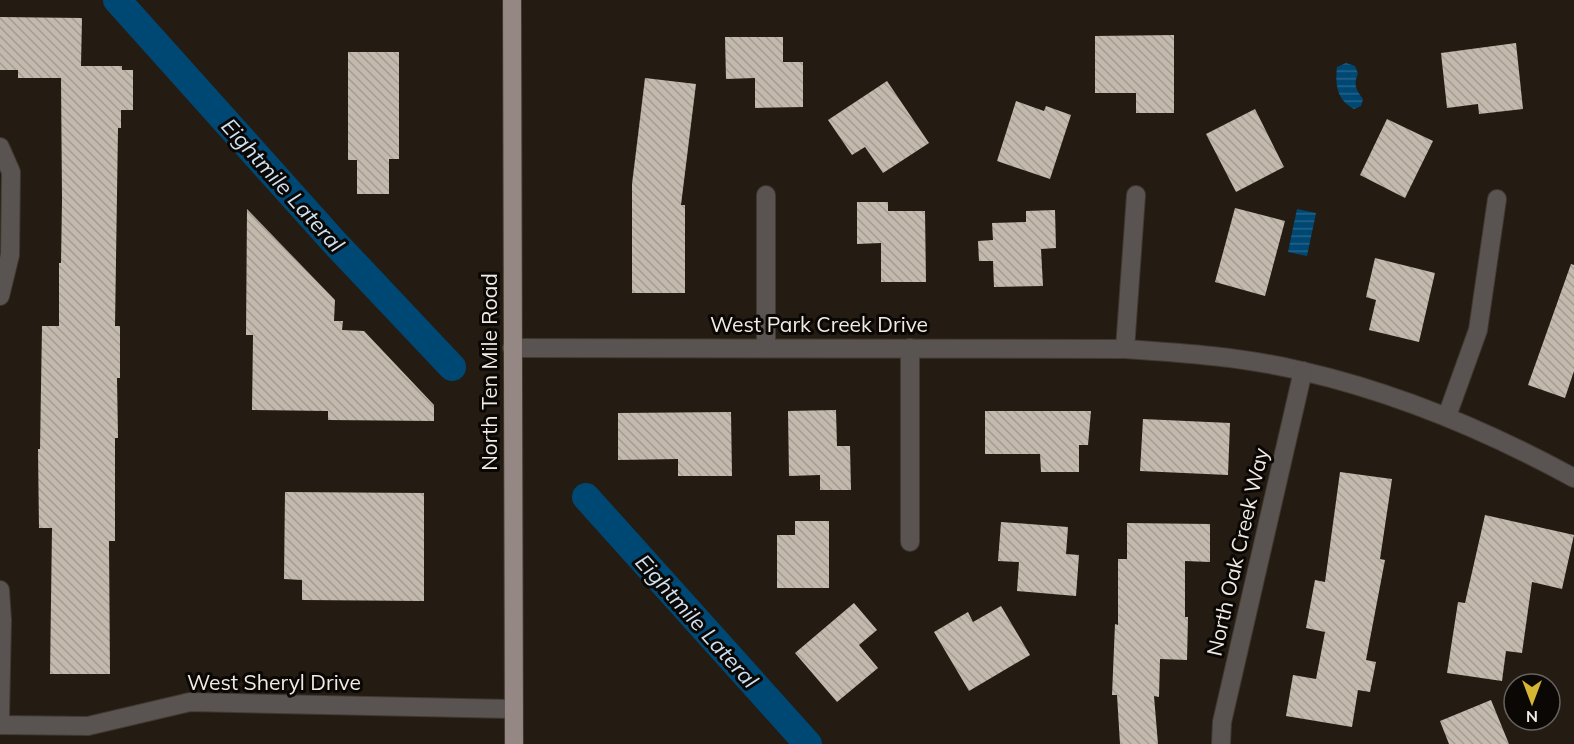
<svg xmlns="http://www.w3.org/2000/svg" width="1574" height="744" font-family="Mulish,sans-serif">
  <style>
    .water { fill: url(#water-rules) }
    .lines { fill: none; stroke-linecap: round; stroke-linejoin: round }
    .canal { stroke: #004874; stroke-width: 28 }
    .building { fill: url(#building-back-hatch) }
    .minor-casing { stroke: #413930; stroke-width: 20 }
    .major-casing { stroke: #413930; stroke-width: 20 }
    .minor { stroke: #595351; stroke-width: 18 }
    .major { stroke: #958884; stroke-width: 18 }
    .labels { text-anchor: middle; stroke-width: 6; stroke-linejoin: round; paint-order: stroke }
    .street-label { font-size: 21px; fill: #f1ebe5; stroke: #0a0704 }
    .water-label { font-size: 22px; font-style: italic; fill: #cee1f2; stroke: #0a0704 }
  </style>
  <defs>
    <pattern id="water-rules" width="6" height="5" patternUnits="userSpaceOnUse" patternTransform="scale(1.5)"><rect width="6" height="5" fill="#004874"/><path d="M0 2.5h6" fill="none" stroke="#266388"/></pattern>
    <pattern id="building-back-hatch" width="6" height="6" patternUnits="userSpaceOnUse" patternTransform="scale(1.5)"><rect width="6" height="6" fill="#c3b9ad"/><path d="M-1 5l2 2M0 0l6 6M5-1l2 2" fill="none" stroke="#a49c93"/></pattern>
  </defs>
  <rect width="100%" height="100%" fill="#241c13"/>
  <g class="water">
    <path d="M1346,63L1355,66L1358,74C1353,84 1356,90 1363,99L1361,106L1354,109C1337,100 1335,85 1337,67Z"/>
    <path d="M1297,209L1316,213L1307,256L1288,252Z"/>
  </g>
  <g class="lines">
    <g class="canal">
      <path d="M117,0L334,242L452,367"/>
      <path d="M586,497L808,744"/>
    </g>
  </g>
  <g class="building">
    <path d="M0,17L82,18L81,66H122V70H133V110H121V128H118L115,326H120V378H117L118,438H115V541H109L110,674H50L52,528H39L38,449H40L42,326H59V263H61L62,200L61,78H18V70H0Z"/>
    <path d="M1174,35V113H1136V93H1095V36Z"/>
    <path d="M725,37H783V62H803V107L755,108V78L726,79Z"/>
    <path d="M1516,43L1523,109L1479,114L1478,104L1447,108L1441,53Z"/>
    <path d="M348,52H399V159H389V194H357V160H348Z"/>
    <path d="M645,78L696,84L681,205H685V293H632V184Z"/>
    <path d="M887,81L929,143L883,173L865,147L852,155L828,120Z"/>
    <path d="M1016,101L1044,111L1046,106L1071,115L1050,179L997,161Z"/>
    <path d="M1255,109L1284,167L1236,192L1206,134Z"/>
    <path d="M1387,119L1433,141L1405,198L1360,175Z"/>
    <path d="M857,202H888V211H925L926,282H881V243L857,244Z"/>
    <path d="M1235,208L1285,221L1265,296L1215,282Z"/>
    <path d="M247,209L335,300L334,321H343L342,330L364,331L434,405V421L328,420V411L252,410L253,335H246Z"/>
    <path d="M1055,210L1056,248L1041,249L1043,286L994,287L993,261H979L978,241L993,240L992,223L1026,222V211Z"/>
    <path d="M1375,258L1435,273L1419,342L1369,330L1376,300L1366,297Z"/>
    <path d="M1571,264L1574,265V371L1565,398L1528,385Z"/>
    <path d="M836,410L837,446H850L851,490H820V475L789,476L788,411Z"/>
    <path d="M985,411H1091L1088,445H1079V472H1041L1040,454H985Z"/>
    <path d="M731,412L732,476H678V459L618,460V413Z"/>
    <path d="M1143,419L1230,423L1228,475L1140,471Z"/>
    <path d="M1340,472L1392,479L1380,559L1385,560L1366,660L1376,662L1370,692L1358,690L1352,727L1286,716L1293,675L1316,679L1325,632L1306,628L1315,580L1325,582Z"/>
    <path d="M285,492L424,493V601L302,600V580L284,579Z"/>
    <path d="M1485,515L1574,535L1562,589L1532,582L1522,653L1506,651L1502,681L1447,673L1458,602L1465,603Z"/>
    <path d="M795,521H829V588H777V535H795Z"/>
    <path d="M1001,522L1068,527L1066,554L1079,555L1076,596L1017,591L1019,562L998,561Z"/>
    <path d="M1127,523L1210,524V562L1185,561V617H1188L1187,660L1160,659L1159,697L1154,696L1158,744H1120L1117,695H1112L1115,624L1118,625V559H1127Z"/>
    <path d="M854,603L877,630L859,645L878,668L837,702L795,653Z"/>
    <path d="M1001,606L1030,655L969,691L934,632L968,612L973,622Z"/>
    <path d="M1491,700L1509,744H1449L1440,721Z"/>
  </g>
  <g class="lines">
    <defs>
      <g id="minor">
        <path d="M0,147L11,172L10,255L0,296"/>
        <path d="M766,195V348"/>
        <path d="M512,348L1125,349C1185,353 1244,357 1302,371C1398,393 1488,431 1574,478"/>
        <path d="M910,348V542"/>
        <path d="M1125,349L1136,195"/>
        <path d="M1447,416L1478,330L1497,199"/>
        <path d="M0,590L2,620L0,716"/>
        <path d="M0,725L88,726L190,702L514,709"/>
        <path d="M1221,744L1222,722L1303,371"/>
      </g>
      <path id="major" d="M512,0L514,744"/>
    </defs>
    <use href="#minor" class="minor-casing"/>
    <use href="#major" class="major-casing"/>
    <use href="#minor" class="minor"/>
    <use href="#major" class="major"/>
  </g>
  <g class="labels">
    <g class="street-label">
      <text x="819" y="332">West Park Creek Drive</text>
      <text transform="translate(490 372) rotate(-90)" y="7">North Ten Mile Road</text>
      <text transform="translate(1238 552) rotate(-77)" y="7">North Oak Creek Way</text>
      <text x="274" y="690">West Sheryl Drive</text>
    </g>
    <g class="water-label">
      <text transform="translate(283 185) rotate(48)" y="8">Eightmile Lateral</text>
      <text transform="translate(697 621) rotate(48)" y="8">Eightmile Lateral</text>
    </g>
  </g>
  <g transform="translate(1532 702) rotate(180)"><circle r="28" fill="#0a0704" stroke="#66625e" stroke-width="1.5"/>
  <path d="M0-4.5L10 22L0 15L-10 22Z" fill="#d5b534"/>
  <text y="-9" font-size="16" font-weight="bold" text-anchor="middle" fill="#f1ebe5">N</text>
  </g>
</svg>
